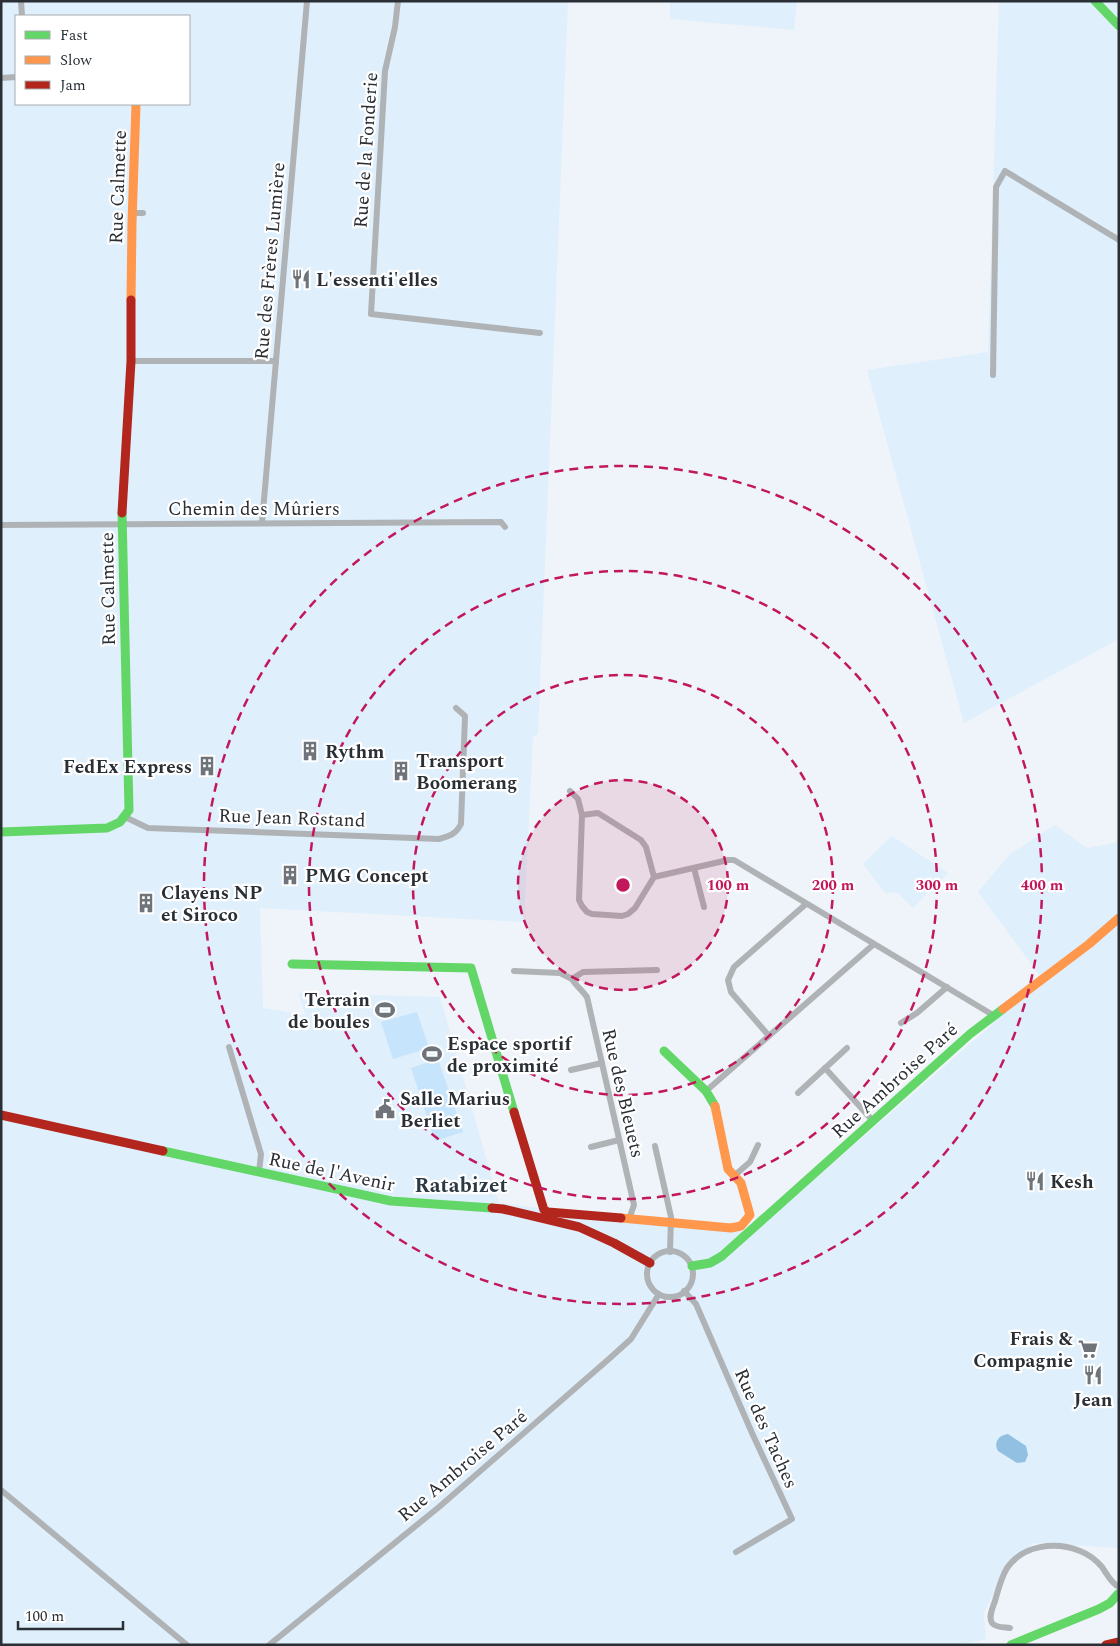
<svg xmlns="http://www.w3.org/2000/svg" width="1120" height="1646" font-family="Spectral,serif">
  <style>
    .built { fill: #dfeffc; fill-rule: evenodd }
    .green { fill: #c6e4fb }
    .water { fill: #92c0e3 }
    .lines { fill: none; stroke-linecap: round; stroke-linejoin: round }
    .street { stroke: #afb3b6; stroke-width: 6 }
    .fast { stroke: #63d668; stroke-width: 9 }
    .slow { stroke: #ff974d; stroke-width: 9 }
    .jam { stroke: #b3261e; stroke-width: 9 }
    .ring { fill: none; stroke: #c2185b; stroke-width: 2.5; stroke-dasharray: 9 6 }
    .labels { text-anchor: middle; stroke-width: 4.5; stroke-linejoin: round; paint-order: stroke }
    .street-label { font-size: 19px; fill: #292f35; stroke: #fff }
    .poi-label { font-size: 19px; font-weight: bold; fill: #292f35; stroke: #fff; text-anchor: start }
    .quarter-label { font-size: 21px; font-weight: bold; fill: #2c3a45; stroke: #fff }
    .centre { fill: #c2185b; stroke: #fff; stroke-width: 2.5 }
    .ring-label { font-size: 15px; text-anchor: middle; font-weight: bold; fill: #c2185b; stroke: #fff; stroke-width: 4.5; stroke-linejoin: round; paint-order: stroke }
  </style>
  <rect width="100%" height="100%" fill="#eef4f9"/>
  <g class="built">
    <path d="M1,1H568L538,734L533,737L524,922L260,908L263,1008L306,1015L298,993L440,997L499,1203L753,1233L994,1023L995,1009L1040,976L978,892L1010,854L1055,825L1087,848L1119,842V1548L1034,1543L1008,1562L984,1613L986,1639L959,1645H1ZM16,16H189V104H16Z"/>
    <path d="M670,1H797L794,30L670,19Z"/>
    <path d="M999,1H1119V639L964,723L867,370L988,352Z"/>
    <path d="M892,836L948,873L913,908L898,893L892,892L886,894L863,864Z"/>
  </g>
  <g class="green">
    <path d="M417,1012L429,1048L393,1059L381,1022Z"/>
    <path d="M438,1059L463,1132L435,1141L411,1068Z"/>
  </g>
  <path class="water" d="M1008,1434L1026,1446L1028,1455L1025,1462L1017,1463L998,1451C993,1442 999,1435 1008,1434Z"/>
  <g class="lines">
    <g class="street">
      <path d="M21,1L22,16"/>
      <path d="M398,1L395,27L385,71L371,314L540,333"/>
      <path d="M1,78L16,77"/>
      <path d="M132,213H143"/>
      <path d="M131,361H276"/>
      <path d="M993,375L996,187L1005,171L1119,240"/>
      <path d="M262,523L307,1"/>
      <path d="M1,525L501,522L505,527"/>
      <path d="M570,791L578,799L582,815L579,900L582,906L587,912L592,914L622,916L628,914L635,908L654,877"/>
      <path d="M582,815L598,813L641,840L646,847L654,877L728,860H734L993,1015"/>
      <path d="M125,817L148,828L439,839C450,836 456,834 461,824L465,716L456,708"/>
      <path d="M694,868L704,907"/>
      <path d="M514,971L560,973L572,979L583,972L657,970"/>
      <path d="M572,979C576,986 582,990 587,997L634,1205L629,1219"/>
      <path d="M901,1023L917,1013L947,987"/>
      <path d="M769,1036L731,992L728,980L734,967L806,904"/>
      <path d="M229,1047L261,1154L259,1172"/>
      <path d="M825,1068L873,1121"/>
      <path d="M571,1070L602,1063"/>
      <path d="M706,1091L874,944"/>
      <path d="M798,1093L847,1048"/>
      <path d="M655,1146L671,1217L670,1252"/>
      <path d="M591,1147L619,1140"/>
      <path d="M735,1175L750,1162L758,1145"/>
      <circle cx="670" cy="1274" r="23"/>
      <path d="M684,1291L696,1304L752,1433L792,1519L736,1552"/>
      <path d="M1,1490L187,1645"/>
      <path d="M1010,1628C1005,1627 996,1628 992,1623C988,1617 993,1607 995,1601C998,1590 1001,1578 1007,1568C1023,1545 1055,1541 1080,1551C1088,1554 1096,1560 1102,1567C1107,1574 1111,1583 1119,1587"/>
      <path d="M269,1645L439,1507L610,1358L631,1339L659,1294"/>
    </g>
    <g class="fast">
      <path d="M1095,1L1119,26"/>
      <path d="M1,832L107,828L120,822L129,810L122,513"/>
      <path d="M292,964L471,968L514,1112"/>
      <path d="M664,1051L706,1091L715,1106"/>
      <path d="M163,1151L391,1201L492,1208"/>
      <path d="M692,1266L710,1263L722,1256L970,1034L1003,1009"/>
      <path d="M1011,1645L1099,1609L1110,1603L1118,1594"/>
    </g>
    <g class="slow">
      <path d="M131,300L132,223L136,104"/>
      <path d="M1003,1009L1089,944L1119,918"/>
      <path d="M621,1218L731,1228L741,1226L750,1215L741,1183L728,1169L715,1106"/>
    </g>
    <g class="jam">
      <path d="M122,513L131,361V300"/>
      <path d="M514,1112L544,1210L548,1212L621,1218"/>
      <path d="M1,1115L163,1151"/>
      <path d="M492,1208L503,1209L579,1227L614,1243L650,1263"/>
      <path d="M1106,1645L1119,1642"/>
    </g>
  </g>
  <circle cx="623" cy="885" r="105" fill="#c2185b" fill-opacity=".12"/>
  <g class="ring">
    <circle cx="623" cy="885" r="105"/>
    <circle cx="623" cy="885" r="210"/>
    <circle cx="623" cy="885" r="314"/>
    <circle cx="623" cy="885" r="419"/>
  </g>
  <defs>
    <symbol id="restaurant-bare" viewBox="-9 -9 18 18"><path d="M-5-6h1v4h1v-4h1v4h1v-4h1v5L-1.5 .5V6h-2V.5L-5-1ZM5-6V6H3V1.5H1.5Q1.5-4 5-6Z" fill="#6e747a" stroke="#fff" stroke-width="2.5" paint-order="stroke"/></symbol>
    <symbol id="building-bare" viewBox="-9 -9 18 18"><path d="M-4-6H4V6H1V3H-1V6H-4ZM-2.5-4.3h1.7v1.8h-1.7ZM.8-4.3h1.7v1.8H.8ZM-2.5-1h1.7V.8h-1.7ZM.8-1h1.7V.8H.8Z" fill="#6e747a" stroke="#fff" stroke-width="2.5" paint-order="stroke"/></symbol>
    <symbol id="stadium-bare" viewBox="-9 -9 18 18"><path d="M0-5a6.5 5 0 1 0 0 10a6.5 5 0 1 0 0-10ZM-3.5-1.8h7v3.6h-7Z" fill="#6e747a" stroke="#fff" stroke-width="2.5" paint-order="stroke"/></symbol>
    <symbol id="civic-bare" viewBox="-9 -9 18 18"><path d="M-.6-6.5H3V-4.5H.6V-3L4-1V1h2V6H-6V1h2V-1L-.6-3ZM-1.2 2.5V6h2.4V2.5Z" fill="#6e747a" stroke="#fff" stroke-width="2.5" paint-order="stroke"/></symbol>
    <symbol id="supermarket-bare" viewBox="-9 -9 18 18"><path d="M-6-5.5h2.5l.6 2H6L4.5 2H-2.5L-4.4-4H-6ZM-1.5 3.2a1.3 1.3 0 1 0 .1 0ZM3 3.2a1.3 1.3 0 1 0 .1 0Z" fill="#6e747a" stroke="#fff" stroke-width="2.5" paint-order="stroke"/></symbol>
  </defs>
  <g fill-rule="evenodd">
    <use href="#restaurant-bare" x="287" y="265" width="28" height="28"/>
    <use href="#building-bare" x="296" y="737" width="28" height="28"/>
    <use href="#building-bare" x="193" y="752" width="28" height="28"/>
    <use href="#building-bare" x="387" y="757" width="28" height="28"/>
    <use href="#building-bare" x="276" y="861" width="28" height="28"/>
    <use href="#building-bare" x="132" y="889" width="28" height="28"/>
    <use href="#stadium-bare" x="371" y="996" width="28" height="28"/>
    <use href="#stadium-bare" x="418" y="1040" width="28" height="28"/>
    <use href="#civic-bare" x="371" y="1095" width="28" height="28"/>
    <use href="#restaurant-bare" x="1021" y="1167" width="28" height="28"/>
    <use href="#supermarket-bare" x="1074" y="1335" width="28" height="28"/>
    <use href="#restaurant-bare" x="1079" y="1361" width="28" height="28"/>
  </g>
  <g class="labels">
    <g class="street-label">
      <text transform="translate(365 150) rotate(-86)" y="7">Rue de la Fonderie</text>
      <text transform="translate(117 187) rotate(-88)" y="7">Rue Calmette</text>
      <text transform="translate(269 261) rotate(-85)" y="7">Rue des Frères Lumière</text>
      <text x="254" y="515">Chemin des Mûriers</text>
      <text transform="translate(107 589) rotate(-91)" y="7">Rue Calmette</text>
      <text transform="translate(292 817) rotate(2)" y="7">Rue Jean Rostand</text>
      <text transform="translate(894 1080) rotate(-42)" y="7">Rue Ambroise Paré</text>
      <text transform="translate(624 1093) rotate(77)" y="7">Rue des Bleuets</text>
      <text transform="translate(332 1171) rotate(12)" y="7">Rue de l'Avenir</text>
      <text transform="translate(767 1428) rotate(66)" y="7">Rue des Taches</text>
      <text transform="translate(462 1465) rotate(-40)" y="7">Rue Ambroise Paré</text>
    </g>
    <g class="poi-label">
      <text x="316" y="286">L'essenti'elles</text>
      <text x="325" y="758">Rythm</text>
      <text x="416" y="767">Transport<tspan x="416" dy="22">Boomerang</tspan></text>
      <text x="192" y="773" text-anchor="end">FedEx Express</text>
      <text x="305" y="882">PMG Concept</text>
      <text x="161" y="899">Clayens NP<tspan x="161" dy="22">et Siroco</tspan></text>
      <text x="370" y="1006" text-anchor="end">Terrain<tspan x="370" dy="22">de boules</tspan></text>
      <text x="447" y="1050">Espace sportif<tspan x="447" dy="22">de proximité</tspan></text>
      <text x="400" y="1105">Salle Marius<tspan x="400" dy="22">Berliet</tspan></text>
      <text x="1050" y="1188">Kesh</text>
      <text x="1073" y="1345" text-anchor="end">Frais &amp;<tspan x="1073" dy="22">Compagnie</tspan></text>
      <text x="1093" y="1406" text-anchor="middle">Jean</text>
    </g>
    <g class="quarter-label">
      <text x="461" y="1192">Ratabizet</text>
    </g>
  </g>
  <circle cx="623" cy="885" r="8" class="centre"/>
  <g class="ring-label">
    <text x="728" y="890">100 m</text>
    <text x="833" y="890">200 m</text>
    <text x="937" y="890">300 m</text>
    <text x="1042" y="890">400 m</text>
  </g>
  <rect width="1120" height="1646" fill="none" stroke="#292f35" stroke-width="5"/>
  <rect x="15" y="15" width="175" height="90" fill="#ffffff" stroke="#a9acae"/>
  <rect x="25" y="31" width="25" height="8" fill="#63d668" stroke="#a9acae"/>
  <text x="60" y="40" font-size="15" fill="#292f35">Fast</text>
  <rect x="25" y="56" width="25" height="8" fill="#ff974d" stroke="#a9acae"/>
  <text x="60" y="65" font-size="15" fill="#292f35">Slow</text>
  <rect x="25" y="81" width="25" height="8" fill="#b3261e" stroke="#a9acae"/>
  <text x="60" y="90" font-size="15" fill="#292f35">Jam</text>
  <path d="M18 1621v8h105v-8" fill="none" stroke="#292f35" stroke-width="2.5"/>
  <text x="25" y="1621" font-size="15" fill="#292f35" stroke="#ffffff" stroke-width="4" paint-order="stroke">100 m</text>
</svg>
